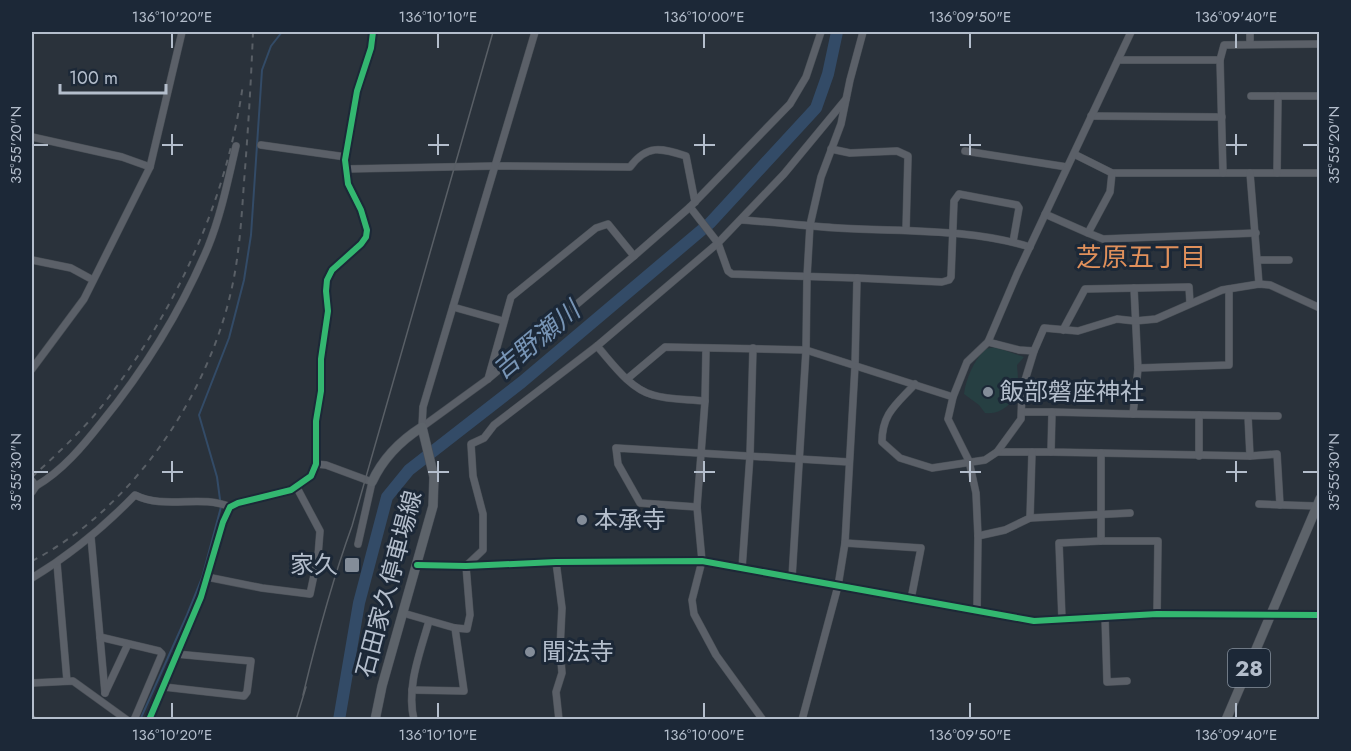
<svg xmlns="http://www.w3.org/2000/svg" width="1351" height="751" font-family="Jost,'Noto Sans JP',sans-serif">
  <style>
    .green { fill: #263f42 }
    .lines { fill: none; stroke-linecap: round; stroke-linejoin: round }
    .stream { stroke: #334b67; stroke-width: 2 }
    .river { stroke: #334b67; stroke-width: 12 }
    .minor-casing { stroke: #484e55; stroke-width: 8 }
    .major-casing { stroke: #484e57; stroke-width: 10 }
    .minor { stroke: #5b6068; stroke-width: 7 }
    .major { stroke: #5d636a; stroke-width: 9 }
    .tram { stroke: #595f66; stroke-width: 1.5 }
    .rail { stroke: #595f66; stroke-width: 2; stroke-dasharray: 6 6; stroke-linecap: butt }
    .cycleway-casing { stroke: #1c2837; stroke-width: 10 }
    .cycleway { stroke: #33b770; stroke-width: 6 }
    .ticks { fill: none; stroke: #b4becc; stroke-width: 2 }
    .poi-dot { fill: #848d99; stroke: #1c2837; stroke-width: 2 }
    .labels { text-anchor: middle; stroke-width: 6; stroke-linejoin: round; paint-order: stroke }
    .shield { fill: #1c2837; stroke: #86919f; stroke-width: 1.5 }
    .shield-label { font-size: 22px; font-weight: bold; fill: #b4becc }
    .poi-label { font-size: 24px; fill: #b4becc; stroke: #1c2837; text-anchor: start }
    .street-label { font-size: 24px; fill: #b4becc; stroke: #1c2837 }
    .neighbourhood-label { font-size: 26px; fill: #e0905b; stroke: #1c2837 }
    .water-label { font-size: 26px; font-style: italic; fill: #7895b6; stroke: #1c2837 }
    .neatline { fill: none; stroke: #b4becc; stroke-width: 2 }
    .ticks-label { font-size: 15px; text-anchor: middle; fill: #b4becc }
  </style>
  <rect width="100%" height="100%" fill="#2a323b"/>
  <path class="green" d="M995,347L1024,357L1017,365L1019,391C1011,404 1002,415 985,413L979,405L964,394C966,378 974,361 985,349Z"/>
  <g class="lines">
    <path class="stream" d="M140,720L187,615L202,578L221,507L217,477L199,415L229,338L244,280L251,235L262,70L271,46L282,32"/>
    <path class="river" d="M339,720L359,603L387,497L409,470L522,382L710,223L816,108L828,74L837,32"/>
    <defs>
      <g id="minor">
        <path d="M1250,32V43"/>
        <path d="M1118,60H1220"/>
        <path d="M1251,96H1320"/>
        <path d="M1091,116L1222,117"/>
        <path d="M32,137L122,157L150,167"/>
        <path d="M261,145L346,157"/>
        <path d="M831,149L850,153L897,151L908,156L906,230"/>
        <path d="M965,151L1067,167"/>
        <path d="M1074,154L1112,173H1320"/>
        <path d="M346,169L494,166L630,167C647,144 661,148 686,156L695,202"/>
        <path d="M1223,173L1220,60L1224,45L1320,44"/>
        <path d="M1250,173L1259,284"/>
        <path d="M1277,173L1278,96"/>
        <path d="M690,207L718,243L728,271L732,274L857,278L855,366L845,543L838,586L802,720"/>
        <path d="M1045,214L1088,233L1110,192L1112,173"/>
        <path d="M742,220C774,222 806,226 838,228C902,232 968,228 1030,247"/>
        <path d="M1088,233L1103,239L1256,233"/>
        <path d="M32,260L71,268L93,280"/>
        <path d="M1258,260H1289"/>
        <path d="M857,278L942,282L949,280L951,277L954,201L959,194L1017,205L1019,208L1013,242"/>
        <path d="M1134,288L1138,369L1133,414L1052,412L1051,452L1250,456L1277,454L1280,505"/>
        <path d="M453,307L503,321"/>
        <path d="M1063,330L1085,289L1189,287L1190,303"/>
        <path d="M988,342L1019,350L1034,351L1044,328L1078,331L1117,319L1135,321L1156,319L1222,290L1259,284L1270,285L1320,308"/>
        <path d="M597,346C612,363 630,389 653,395C669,400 689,399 705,401"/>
        <path d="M706,349L705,401L697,507L702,561L692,600L694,614L716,655L763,720"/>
        <path d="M1138,368L1229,365V289"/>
        <path d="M32,369L84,299L150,167L182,32"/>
        <path d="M488,379L511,297L596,228L608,224L634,256"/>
        <path d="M627,379L665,347L806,350L953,397"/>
        <path d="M915,384C897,404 882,413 882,442L900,458L932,468L985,460L997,452H1051"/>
        <path d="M1022,412H1052"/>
        <path d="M1133,414L1278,416"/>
        <path d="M1248,416L1250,456"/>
        <path d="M422,427L488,379L634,256L690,207L790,104L806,77L821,32"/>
        <path d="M422,427L423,407L535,32"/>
        <path d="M997,452L1021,419L1022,390L1034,351"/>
        <path d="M1101,453V541H1158L1157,614"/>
        <path d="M1199,456V415"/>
        <path d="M316,464L326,465L372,482L358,544"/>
        <path d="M32,481L36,486L32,492"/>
        <path d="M36,486C62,471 83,446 101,423C145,369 181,311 208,247C221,215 228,180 236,146"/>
        <path d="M1259,504L1316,506"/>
        <path d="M697,507L640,503L618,464L616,448L849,462"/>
        <path d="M1030,518L1032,452"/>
        <path d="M978,536L1005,530L1030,518L1130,513"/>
        <path d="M91,537L105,693"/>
        <path d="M845,543L921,548L911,599"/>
        <path d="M556,562L562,608L560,649L562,673L556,692L559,720"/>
        <path d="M57,563L67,681"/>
        <path d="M417,565L466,566L556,562L702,561L1034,621L1157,614L1320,615"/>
        <path d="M742,569L750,455L753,348"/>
        <path d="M207,577L262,588L310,594L318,556L320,531L296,486"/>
        <path d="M32,578C70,555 104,527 135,495C165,510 201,494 230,507"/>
        <path d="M792,578L806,350L807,277L810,225L821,177L841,124L850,80L863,32"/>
        <path d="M977,610L978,536L976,493L969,461L948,419L953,397L967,362L988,342L1017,274L1131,32"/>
        <path d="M403,613L455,628L467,629L470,615L466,566L483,550V514L473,476L471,444L484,438L494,425L597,346L718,243L784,174L846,99"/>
        <path d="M1105,617L1107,682L1127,681"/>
        <path d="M1062,619L1059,543L1101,541"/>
        <path d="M100,637L159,651L162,654L134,720"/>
        <path d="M32,683L73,681L127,720"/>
        <path d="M164,687L244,696L247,692L251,661L176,654"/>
        <path d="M412,690L464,691L455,628"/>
        <path d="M105,693L128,644"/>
        <path d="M32,719V720"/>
        <path d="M149,720L201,597L223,522L230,507L238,503L291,490L311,476L316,464V421L321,391V359L328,311L326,291L327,280L332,270L361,244L366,237L367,230L361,210L348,184L345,160L357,91L371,48L373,32"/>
        <path d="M414,720C406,687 420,653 429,621"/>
      </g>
      <g id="major">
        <path d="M372,482C383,458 400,441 422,427L434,477L433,506L382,686L375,720"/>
        <path d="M1226,720L1320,499"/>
      </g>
    </defs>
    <use href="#minor" class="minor-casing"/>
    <use href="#major" class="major-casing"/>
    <use href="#minor" class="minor"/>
    <use href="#major" class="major"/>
    <g class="tram">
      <path d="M303,695C317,637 332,581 352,526L493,32"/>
      <path d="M296,720L306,687"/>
    </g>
    <g class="rail">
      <path d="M32,477C56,455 82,431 102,406C175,312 227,202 243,84"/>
      <path d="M32,561C136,507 215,387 235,272C240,243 242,212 244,182C248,132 251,82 253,32"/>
    </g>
    <defs>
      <g id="cycleway">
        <path d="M417,565L466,566L556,562L702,561L1034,621L1157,614L1320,615"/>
        <path d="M149,720L201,597L223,522L230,507L238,503L291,490L311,476L316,464V421L321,391V359L328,311L326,291L327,280L332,270L361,244L366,237L367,230L361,210L348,184L345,160L357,91L371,48L373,32"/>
      </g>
    </defs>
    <use href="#cycleway" class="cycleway-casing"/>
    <use href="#cycleway" class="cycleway"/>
  </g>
  <path class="ticks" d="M172,33V48M438,33V48M704,33V48M970,33V48M1236,33V48M172,134V155M438,134V155M704,134V155M970,134V155M1236,134V155M33,145H48M162,145H183M428,145H449M694,145H715M960,145H981M1226,145H1247M1303,145H1318M172,461V482M438,461V482M704,461V482M970,461V482M1236,461V482M33,472H48M162,472H183M428,472H449M694,472H715M960,472H981M1226,472H1247M1303,472H1318M172,703V718M438,703V718M704,703V718M970,703V718M1236,703V718"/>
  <g class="poi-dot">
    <circle cx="988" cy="392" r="6"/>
    <circle cx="582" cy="520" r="6"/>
    <rect x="344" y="557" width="16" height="16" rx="3"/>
    <circle cx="530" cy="652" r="6"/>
  </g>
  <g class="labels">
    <rect class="shield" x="1228" y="649" width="42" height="38" rx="4.5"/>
    <g class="shield-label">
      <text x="1249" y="676">28</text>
    </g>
    <g class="poi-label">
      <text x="1000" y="400">飯部磐座神社</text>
      <text x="594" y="528">本承寺</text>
      <text x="338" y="573" text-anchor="end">家久</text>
      <text x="542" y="660">聞法寺</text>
    </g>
    <g class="street-label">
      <text transform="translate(389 584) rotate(-75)" y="8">石田家久停車場線</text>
    </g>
    <g class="neighbourhood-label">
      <text x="1141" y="266">芝原五丁目</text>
    </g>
    <g class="water-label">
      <text transform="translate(536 340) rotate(-40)" y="9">吉野瀬川</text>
    </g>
  </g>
  <rect width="1351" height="751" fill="none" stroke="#1c2837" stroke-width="66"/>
  <path d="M60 84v9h106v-9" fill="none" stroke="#b4becc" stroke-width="3"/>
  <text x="69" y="84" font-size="18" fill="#b4becc" stroke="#1c2837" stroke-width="4.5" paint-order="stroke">100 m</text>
  <rect x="33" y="33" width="1285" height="685" class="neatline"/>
  <g class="ticks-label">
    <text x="172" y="22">136°10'20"E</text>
    <text x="438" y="22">136°10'10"E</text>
    <text x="704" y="22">136°10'00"E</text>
    <text x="970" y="22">136°09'50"E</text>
    <text x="1236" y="22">136°09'40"E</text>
    <text transform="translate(1334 145) rotate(-90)" y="5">35°55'20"N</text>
    <text transform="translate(16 145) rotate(-90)" y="5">35°55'20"N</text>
    <text transform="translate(1334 472) rotate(-90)" y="5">35°55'30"N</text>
    <text transform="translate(16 472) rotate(-90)" y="5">35°55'30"N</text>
    <text x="172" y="740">136°10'20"E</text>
    <text x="438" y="740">136°10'10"E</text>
    <text x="704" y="740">136°10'00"E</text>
    <text x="970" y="740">136°09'50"E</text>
    <text x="1236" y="740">136°09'40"E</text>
  </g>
</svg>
